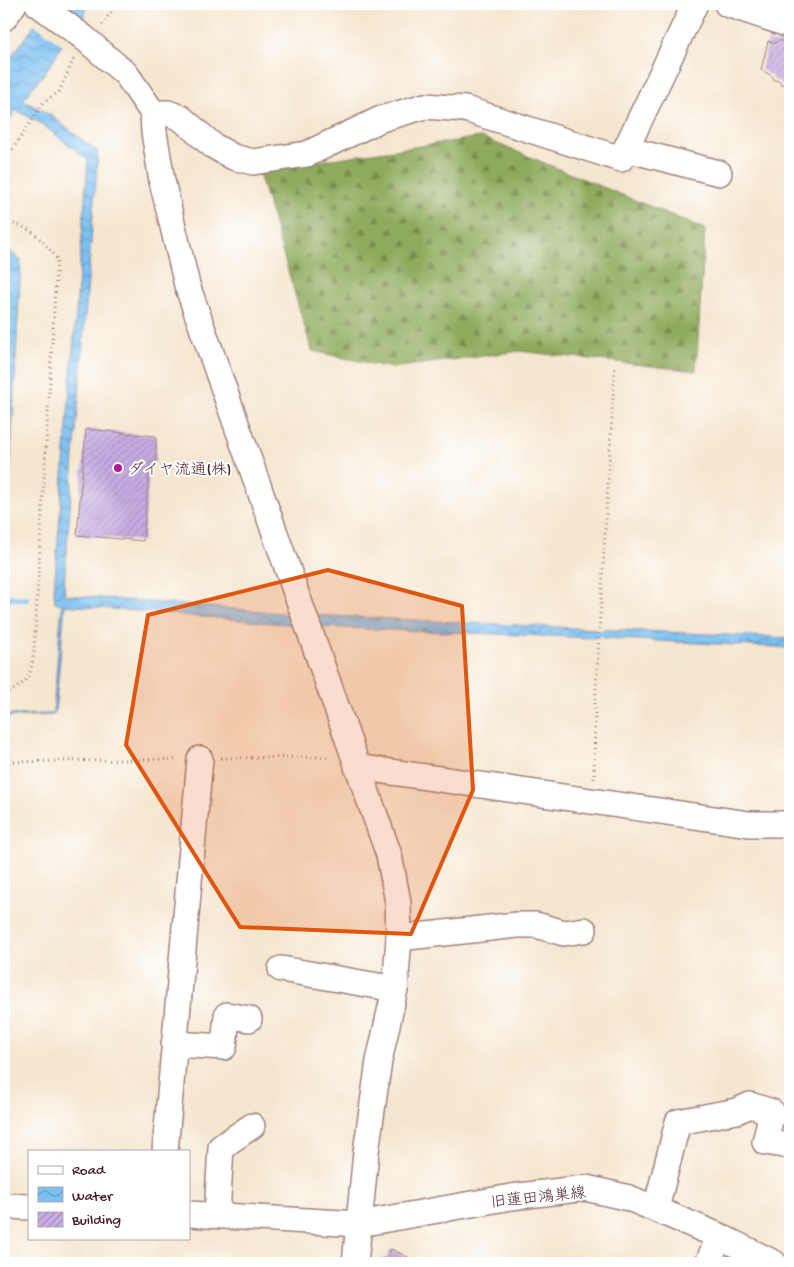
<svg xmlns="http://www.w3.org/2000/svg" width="794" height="1267" font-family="'Gochi Hand','Klee One',sans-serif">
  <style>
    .forest { fill: url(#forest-firs); stroke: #6c6444 }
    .water { fill: url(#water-waves); stroke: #62708e }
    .pier { fill: #f5e6cf }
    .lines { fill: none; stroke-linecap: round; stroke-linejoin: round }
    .stream { stroke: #7ac0f1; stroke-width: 6 }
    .building { fill: url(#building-hatch) }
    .minor-casing { stroke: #a0827d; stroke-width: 28 }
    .path { stroke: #a0827d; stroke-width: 3; stroke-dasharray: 1 4; stroke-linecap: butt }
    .minor { stroke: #fff; stroke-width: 25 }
    .marked { fill: #e0560e; fill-opacity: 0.2; stroke: #e0560e; stroke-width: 4; stroke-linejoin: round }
    .poi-dot { fill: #b5179e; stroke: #fff; stroke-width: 2 }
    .labels { text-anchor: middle; stroke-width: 4; stroke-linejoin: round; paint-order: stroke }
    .poi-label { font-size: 16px; fill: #4a1f2b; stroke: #fff; text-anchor: start }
    .street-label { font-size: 16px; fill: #4a1f2b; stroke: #fff }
  </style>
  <defs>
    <pattern id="forest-firs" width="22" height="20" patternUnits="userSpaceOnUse" patternTransform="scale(1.25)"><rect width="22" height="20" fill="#8eaa5c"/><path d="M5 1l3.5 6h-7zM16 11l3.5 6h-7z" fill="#768a4c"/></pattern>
    <pattern id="water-waves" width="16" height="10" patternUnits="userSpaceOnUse" patternTransform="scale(1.25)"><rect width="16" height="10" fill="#7ac0f1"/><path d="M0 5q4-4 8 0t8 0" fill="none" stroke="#669bc3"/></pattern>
    <pattern id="building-hatch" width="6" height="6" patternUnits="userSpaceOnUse" patternTransform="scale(1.25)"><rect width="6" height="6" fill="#c6ade3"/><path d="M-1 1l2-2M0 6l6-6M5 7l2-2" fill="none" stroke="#a38cb8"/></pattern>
  </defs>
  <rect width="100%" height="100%" fill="#fff"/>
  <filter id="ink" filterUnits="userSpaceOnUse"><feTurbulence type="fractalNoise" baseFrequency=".02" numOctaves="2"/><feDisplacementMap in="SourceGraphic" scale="10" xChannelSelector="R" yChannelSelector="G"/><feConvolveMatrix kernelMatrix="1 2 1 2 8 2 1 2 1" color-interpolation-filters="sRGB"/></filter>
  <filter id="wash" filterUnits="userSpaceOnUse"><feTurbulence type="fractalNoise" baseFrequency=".0096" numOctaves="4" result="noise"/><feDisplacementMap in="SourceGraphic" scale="20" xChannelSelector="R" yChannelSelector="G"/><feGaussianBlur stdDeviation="1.12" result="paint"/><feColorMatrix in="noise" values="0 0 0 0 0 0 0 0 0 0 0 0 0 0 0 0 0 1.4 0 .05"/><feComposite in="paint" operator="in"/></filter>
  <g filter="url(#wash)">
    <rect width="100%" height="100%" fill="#f5e6cf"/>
    <path class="forest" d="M481,137L705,229L696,371L519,351L392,368L312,351L258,170Z"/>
    <g class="water">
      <path d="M50,4H87L85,15L60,48L52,63L23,100L49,114L98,152L64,585L65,595L294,614L595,629V638L320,627L65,605L55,713L53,715L4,717V715L51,714L53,712L62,604L55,603L54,590L88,160L42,124L16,110L4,127V64L11,57Z"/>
      <path d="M4,251H10L21,260L4,588Z"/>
      <path d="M603,629L790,638V648L603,638Z"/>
    </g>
    <path class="pier" d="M47,4L81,24L65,47L33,23Z"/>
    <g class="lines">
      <g class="stream">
        <path d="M4,597L26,599"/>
        <path d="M587,633L609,634"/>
      </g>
    </g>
    <g id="blocks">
      <g class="building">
        <path d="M779,40L790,44V85L780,84V81L774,80L772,76L761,70L768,41L775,43Z"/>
        <path d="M86,429L156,436V462H150L143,541L77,535Z"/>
        <path d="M391,1249L408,1257L405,1263H381L383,1258L386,1260Z"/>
      </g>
    </g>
  </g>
  <g filter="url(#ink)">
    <use href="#blocks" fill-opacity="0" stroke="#a0827d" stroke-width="1"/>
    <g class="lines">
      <defs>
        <g id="minor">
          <path d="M38,4L83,37L126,74L153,113L154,132L162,181L187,285L389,855L398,902L399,938L395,989L379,1061L366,1152L359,1224L189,1214"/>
          <path d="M727,4L790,25"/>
          <path d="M4,18L14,4"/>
          <path d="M153,113H168L181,118L212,145L233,157L253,162L307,154L381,119L425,106L465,109L621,159L695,4"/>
          <path d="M626,149L719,173"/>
          <path d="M357,767L749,824H790"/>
          <path d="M399,938L517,925H536L564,933L584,930"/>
          <path d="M281,969L395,989"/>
          <path d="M174,1044L224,1047L227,1015L249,1019"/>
          <path d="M165,1151L200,759"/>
          <path d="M4,1206L29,1207"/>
          <path d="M656,1208L678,1122L737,1111L750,1105L772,1112L765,1142L790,1146"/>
          <path d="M217,1215L221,1147L252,1126"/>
          <path d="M355,1263L359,1224L511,1197L586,1188L629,1198L719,1236L774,1263"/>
          <path d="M708,1263L719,1236"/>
        </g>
      </defs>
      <use href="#minor" class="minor-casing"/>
      <g class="path">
        <path d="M102,25L111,12L113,4"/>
        <path d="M4,162L44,102L59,92L74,58"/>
        <path d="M4,222C29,224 43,240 57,259L34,651C30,677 29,683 4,694"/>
        <path d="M221,758L330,757"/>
        <path d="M4,762L178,759"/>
        <path d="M594,779L595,703L615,365"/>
      </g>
      <use href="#minor" class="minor"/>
    </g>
  </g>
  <path class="marked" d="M328,570L462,606L473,790L411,934L240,927L126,745L148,615Z"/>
  <circle class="poi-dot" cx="118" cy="468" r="5"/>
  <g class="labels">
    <g class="poi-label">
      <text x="128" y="474">ダイヤ流通(株)</text>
    </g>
    <g class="street-label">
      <text transform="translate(538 1196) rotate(-6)" y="6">旧蓮田鴻巣線</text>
    </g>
  </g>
  <rect width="794" height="1267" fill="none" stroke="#fff" stroke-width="20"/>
  <rect x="28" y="1150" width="162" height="90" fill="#ffffff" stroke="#b7a5aa"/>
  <rect x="38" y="1166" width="25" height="8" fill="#ffffff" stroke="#b7a5aa"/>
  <text x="72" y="1174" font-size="15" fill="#4a1f2b">Road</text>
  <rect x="38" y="1187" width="25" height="15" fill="url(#water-waves)" stroke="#b7a5aa"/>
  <text x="72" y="1200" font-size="15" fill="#4a1f2b">Water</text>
  <rect x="38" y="1212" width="25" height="15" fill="url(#building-hatch)" stroke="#b7a5aa"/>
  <text x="72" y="1224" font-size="15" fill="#4a1f2b">Building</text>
</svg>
